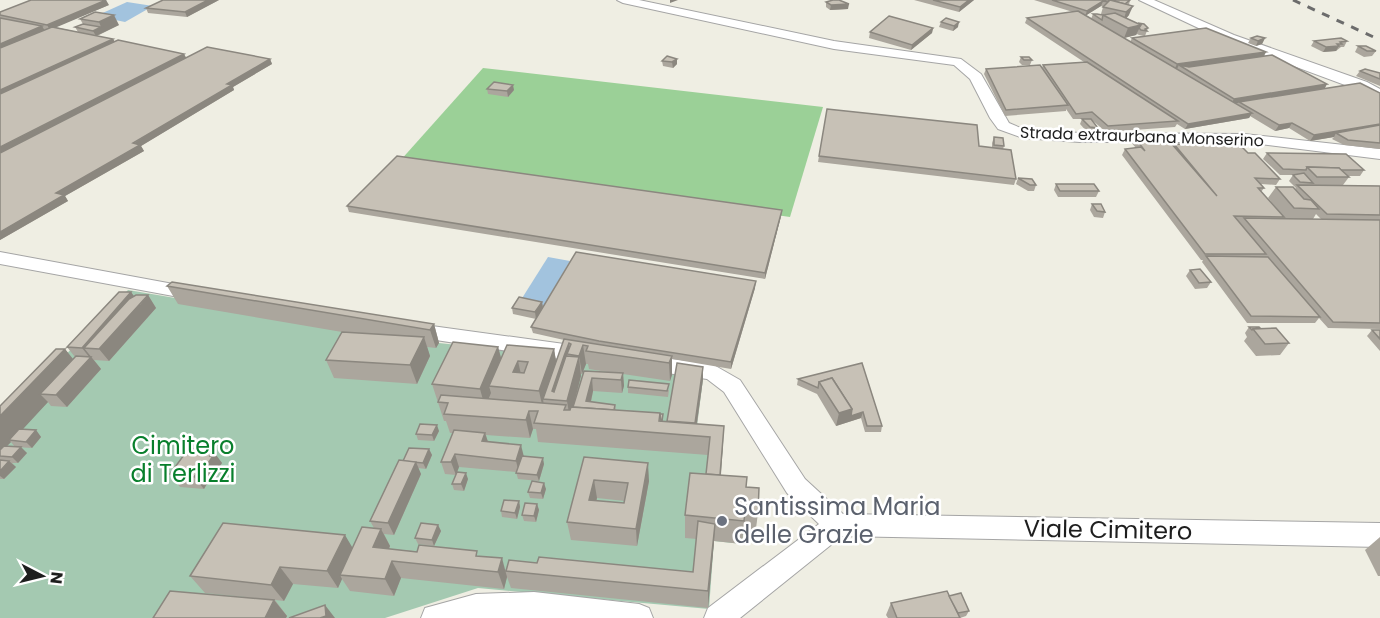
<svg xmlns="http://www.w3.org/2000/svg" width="1380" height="618" font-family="Poppins,sans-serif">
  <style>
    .forest { fill: #9bd097 }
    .cemetery { fill: #a4c9b1 }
    .water { fill: #a2c3de }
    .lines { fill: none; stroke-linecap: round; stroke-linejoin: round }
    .street-casing { stroke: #a5a5a5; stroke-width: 2 }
    .street { fill: #fff; fill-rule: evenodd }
    .rail { stroke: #6c6c6c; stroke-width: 3; stroke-dasharray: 8 8; stroke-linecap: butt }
    .wall { fill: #aba69d; fill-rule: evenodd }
    .shaded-wall { fill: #8b877f }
    .building { fill: #c7c1b6; stroke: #8b877f; stroke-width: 1.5; fill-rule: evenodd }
    .worship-dot { fill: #6b7280; stroke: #fff; stroke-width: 2 }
    .labels { text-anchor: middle; stroke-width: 5; stroke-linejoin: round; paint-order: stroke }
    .far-street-label { font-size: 16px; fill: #1e1e1e; stroke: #fff }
    .near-park-label { font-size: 24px; fill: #087f2c; stroke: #fff }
    .near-worship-label { font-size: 24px; fill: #5b616d; stroke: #fff; text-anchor: start }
    .near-street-label { font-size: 24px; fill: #1e1e1e; stroke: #fff }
  </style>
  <rect width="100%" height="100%" fill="#efeee3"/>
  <path class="forest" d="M483,68L823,107L790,217L399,162Z"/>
  <path class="cemetery" d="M128,290L439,343L567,357L703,379L695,442L723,444L719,497L757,512L755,536L743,535L742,544L714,541L709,609L478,588L385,618H0V423Z"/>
  <g class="water">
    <path d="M127,2L153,6L125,22L96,16Z"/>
    <path d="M548,257L570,261L543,307L519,303Z"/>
  </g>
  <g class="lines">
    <defs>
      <g id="street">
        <path d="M617,0H639L834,41L961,59L981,74L1009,123L1023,129L1080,133L1244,134L1380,149V159L1244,142H1080L1023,138L998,129L990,118L970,79L954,65L834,49L623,3Z"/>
        <path d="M1139,0H1154L1234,35L1367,82L1380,89V98L1226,41Z"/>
        <path d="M0,252L195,288L202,289L205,294L202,299L195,300L0,264Z"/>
        <path d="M410,323L586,347L593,350L596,355L593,360L586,363L403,335L400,330L403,325Z"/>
        <path d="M648,356L712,364L740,380L805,479L843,514L1380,523V547L842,536L740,618H704L708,608L819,524L787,493L724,392L707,379L641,369L637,364L641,359Z"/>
        <path d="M534,592L639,604L649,608L653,618H421L425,608L476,594Z"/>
      </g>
    </defs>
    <use href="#street" class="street-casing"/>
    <use href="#street" class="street"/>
    <path class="rail" d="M1293,0L1380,40"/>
  </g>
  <g class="wall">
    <path d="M219,0L187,17L148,13L146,8Z"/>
    <path d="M914,0H974L959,12Z"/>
    <path d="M1034,0H1130L1129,5V15L1126,18L1148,28L1145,36L1266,52L1264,56L1324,88L1380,93V149L1344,145L1332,139L1334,137L1310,141L1289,128L1275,131L1250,116L1249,118L1185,129L1177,124L1175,127L1106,132L1092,120L1098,128L1095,133H1088L1080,124L1082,119H1073L1066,109V111L1005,116L984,74L986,69L1042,68L1043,65L1084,62L1025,23L1027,18L1073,12ZM1101,6L1103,7L1101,14H1093L1091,19L1085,16ZM1115,33L1124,38L1136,35L1137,34L1139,35L1144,36L1132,38L1130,42Z"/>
    <path d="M826,2L848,9L830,10L826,7Z"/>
    <path d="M109,5L55,27L78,32L75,27L83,24L80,19L119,25L97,36L113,39L115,42L186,58L270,59L272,64L233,87L234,90L141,146L144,151L65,196L68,201L0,240V12Z"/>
    <path d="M941,22L958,27L953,31L939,27Z"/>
    <path d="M933,28L932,33L911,50L869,38L870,32Z"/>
    <path d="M1251,38H1265L1262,44L1256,46L1248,43Z"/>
    <path d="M1314,41H1347L1344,47H1341L1336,51L1323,52L1311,46Z"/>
    <path d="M1358,46L1376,51L1372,56L1364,57L1355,52Z"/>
    <path d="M667,56L677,64L673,68L663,66L662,61Z"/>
    <path d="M1021,57L1032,60L1030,65H1022L1019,62Z"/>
    <path d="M1360,71L1380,73V86L1356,76Z"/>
    <path d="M487,89L514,90L508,97L488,94Z"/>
    <path d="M827,109L979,146L992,148V143L994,137L1004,146L1003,149L1016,179L1014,185L818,162Z"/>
    <path d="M1133,135L1173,146L1174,144L1248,153L1280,179L1276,185L1261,184L1264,188L1261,192L1278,210L1268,198L1276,187L1295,189L1296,188L1289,181L1293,175H1280L1263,159L1267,153L1364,170L1360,176H1348L1349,177L1343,185L1380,186V329L1328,328L1319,318L1315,323H1247L1202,262L1203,260H1201L1122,155L1125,149L1136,148L1130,141ZM1316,214L1321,219H1313Z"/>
    <path d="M1018,178L1036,185L1034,191H1028L1016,184Z"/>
    <path d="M1056,184L1099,191L1096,197H1058L1054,190Z"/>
    <path d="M1092,204L1105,212L1103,218L1094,217L1090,210Z"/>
    <path d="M347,206L782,210L781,216L765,279L349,212Z"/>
    <path d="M1190,270L1211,282L1207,288L1195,289L1186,276Z"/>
    <path d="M167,286L434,324L439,343L436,348L427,347L430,356L417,384L334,378L326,360L342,332L178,304Z"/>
    <path d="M755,288L731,369L672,359V375L670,381L623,374L624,386L622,393L593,391L591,402L615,405L616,410L667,422L703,367V379L697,424L723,444L721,475L746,487L758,513L755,536L743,534L742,544L714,541L708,608L511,588L507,577L504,589L401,578L394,596L350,591L342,579L338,588L293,584L284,601L275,600L287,616L286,618H153L245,597L205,593L190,576L353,548L374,528L370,521L403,461L429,449L432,455L426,469L418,468L421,474L394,535L384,534L390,546L389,549L479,556L506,570L537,563L693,572L697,539L685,538V515L706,474L708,455L538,442L536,429H533L530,438L486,435L488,442L544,464L539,481L518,479L516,472L459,467L456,475L445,474L441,462L453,433H450L446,421H444L432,384L498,347L501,358L554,349L556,361L564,340L533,333L531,327L536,319L513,314L512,308L542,302L543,308ZM586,364H588L589,369L613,373L584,371L577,394L581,374H582Z"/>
    <path d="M131,292L134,296L148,295L156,308L109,361L94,360L101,369L67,407L51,406L48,402L22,429L36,430L41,437L32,448L15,447L11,442L7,446L27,453L18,463H12L16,467L4,479H0V406L65,349L73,359L75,357L67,347Z"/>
    <path d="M1249,327L1260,328L1289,343L1280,355L1256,356L1244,341L1247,337L1245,333Z"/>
    <path d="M1372,330H1380V351L1367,336Z"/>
    <path d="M862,363L882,426L881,432H865L861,418L836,426L817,394L797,385L798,379Z"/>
    <path d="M628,387L669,390L668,397L628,393Z"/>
    <path d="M439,431L434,441L418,440L416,434Z"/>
    <path d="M213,451L222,463L220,466L222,468L212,483L208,482L204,489L180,487L170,474Z"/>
    <path d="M584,457L649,481L637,546L571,540L567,522ZM597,498L625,501L624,503L596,501Z"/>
    <path d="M468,479L464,491L454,490L452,484Z"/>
    <path d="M546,489L543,499L530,498L528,492Z"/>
    <path d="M519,501L520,507L517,519L502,517L501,511Z"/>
    <path d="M537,504L539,510L536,522L524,521L522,515Z"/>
    <path d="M438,525L441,531L434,546L418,544L415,538Z"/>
    <path d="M1380,537V576H1378L1365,550Z"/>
    <path d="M949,596L969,611L966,616L960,618H888L886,615L891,603Z"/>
  </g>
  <g class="shaded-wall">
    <path d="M106,0L109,5L50,30L47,25Z"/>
    <path d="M208,0H219L187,17L185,12Z"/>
    <path d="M670,0H678L670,3Z"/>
    <path d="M969,0H974L959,12L960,7Z"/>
    <path d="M1103,1L1101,6L1085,16L1087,11Z"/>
    <path d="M849,4L848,9L830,10L831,5Z"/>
    <path d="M1133,6L1129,15L1123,22L1126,12Z"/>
    <path d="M114,15L119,25L96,36L93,31L101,27L99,22Z"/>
    <path d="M959,22L958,27L953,31L954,26Z"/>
    <path d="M1141,25L1136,35L1124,38L1128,28Z"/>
    <path d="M42,26L45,31L0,50V44Z"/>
    <path d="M933,28L932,33L911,50L912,45Z"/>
    <path d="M1265,38L1262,44L1256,46L1258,41Z"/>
    <path d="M113,39L116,44L0,98V90Z"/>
    <path d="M1339,46L1336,51L1323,52L1326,47Z"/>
    <path d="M1266,52L1263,57L1184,68L1179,65L1177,69L1174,70L1177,64Z"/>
    <path d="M184,54L187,59L0,155V147Z"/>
    <path d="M270,59L272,64L233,87L234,90L141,146L144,151L65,196L68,201L0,240V232L56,193L227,84Z"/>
    <path d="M677,59V64L673,68L672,62Z"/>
    <path d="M1327,84L1324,90L1239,102L1238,103L1231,104L1234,99Z"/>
    <path d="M513,85L514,90L508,97L507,91Z"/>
    <path d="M1252,113L1249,118L1185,129L1188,124Z"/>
    <path d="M1292,123L1289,128L1275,131L1279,125Z"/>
    <path d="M1380,124V129L1336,133L1334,137L1310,141L1314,135Z"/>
    <path d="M782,210L781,216L765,279V273Z"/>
    <path d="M756,281L755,288L731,369V362Z"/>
    <path d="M131,292L140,305L148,295L156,308L109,361L99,349L84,348L101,369L67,407L56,395L90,358L82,348Z"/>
    <path d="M542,302L543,308L536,319L535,312Z"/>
    <path d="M434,324L439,343L436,348L430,330Z"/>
    <path d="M424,337L430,356L417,384L410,365Z"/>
    <path d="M569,343L571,355L567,354L569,368L558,400L552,391L564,356Z"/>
    <path d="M583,345L586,364L582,374L579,356Z"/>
    <path d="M498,347L503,365L489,386L491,393L485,407L480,389Z"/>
    <path d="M65,349L80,368L40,394L48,402L12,441L9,440L11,442L0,453V416Z"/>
    <path d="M554,349L557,367L543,399L544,406L543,409L539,391Z"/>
    <path d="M672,356V375L670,381L669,363Z"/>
    <path d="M579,357L581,376L570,419L567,401Z"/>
    <path d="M518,361L522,379L518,390L513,372Z"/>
    <path d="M703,367V379L695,436V423Z"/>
    <path d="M623,373L624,386L622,393L621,380Z"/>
    <path d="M592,378L593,391L589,410L586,401Z"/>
    <path d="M852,409L863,412L861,418L836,426L839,413Z"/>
    <path d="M529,411L533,429L530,438L526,420Z"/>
    <path d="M437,425L439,431L434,441L432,435Z"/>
    <path d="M724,426L723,444L718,498L719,480Z"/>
    <path d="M36,430L41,437L32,448L26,442Z"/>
    <path d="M485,433L489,445L482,441Z"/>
    <path d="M521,445L524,457L519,473L516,461Z"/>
    <path d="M21,447L27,453L18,463L12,457Z"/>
    <path d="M429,449L432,455L426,469L423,463Z"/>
    <path d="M213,451L222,463L220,466L222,468L212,483L203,471L210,456Z"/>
    <path d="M455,454L459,467L456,475L451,462Z"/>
    <path d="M543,458L544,464L539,481L537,475Z"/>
    <path d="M9,461L16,467L4,479L0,476V471Z"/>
    <path d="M416,462L421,474L394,535L388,523Z"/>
    <path d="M648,463L649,481L637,546L636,529Z"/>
    <path d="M199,470L208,482L204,489L194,477Z"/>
    <path d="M466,473L468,479L464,491L461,484Z"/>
    <path d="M594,480L597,498L592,518L589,500Z"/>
    <path d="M544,483L546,489L543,499L541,493Z"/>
    <path d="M519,501L520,507L517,519L515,513Z"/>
    <path d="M537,504L539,510L536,522L534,516Z"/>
    <path d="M715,524L714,541L708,608V591Z"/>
    <path d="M438,525L441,531L434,546L432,540Z"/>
    <path d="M381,529L390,546L382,564L373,547Z"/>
    <path d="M345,535L355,552L340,575L342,579L338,588L327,571Z"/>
    <path d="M502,558L507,577L504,589L498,572Z"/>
    <path d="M392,561L401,578L394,596L385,579Z"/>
    <path d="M280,567L293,584L284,601L271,585Z"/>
    <path d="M274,600L287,616L286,618H265Z"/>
    <path d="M325,605L335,618H320Z"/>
  </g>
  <g class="building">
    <path d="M31,0H106L47,25L0,15V12Z"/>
    <path d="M163,0H208L185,12L146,8Z"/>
    <path d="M833,0H839L849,4L831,5L826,2Z"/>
    <path d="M933,0H969L960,7Z"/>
    <path d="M1052,0H1130L1125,4L1110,0L1108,2L1103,1L1087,11Z"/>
    <path d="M1110,0L1133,6L1126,12L1103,7Z"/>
    <path d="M1078,11L1252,113L1188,124L1027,18Z"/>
    <path d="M95,12L114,15L99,22L80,19Z"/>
    <path d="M1115,13L1141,25L1128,28L1103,15Z"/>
    <path d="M1093,14H1097L1103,15L1102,20Z"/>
    <path d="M889,16L933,28L912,45L870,32Z"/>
    <path d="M0,18L42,26L0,44Z"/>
    <path d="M946,18L959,22L954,26L941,22Z"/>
    <path d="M1138,23L1144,24L1148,28L1145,29L1147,31L1141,30L1139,28L1141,25Z"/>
    <path d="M83,24L101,27L93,31L75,27Z"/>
    <path d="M52,27L113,39L0,90V48Z"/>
    <path d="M1206,28L1266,52L1177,64L1132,38Z"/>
    <path d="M1257,36L1265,38L1258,41L1251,38Z"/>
    <path d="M1341,38L1347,41L1340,42L1342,44H1337L1339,46L1326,47L1314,41Z"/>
    <path d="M118,40L184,54L0,147V94Z"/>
    <path d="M1358,46H1366L1376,51H1367Z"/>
    <path d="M207,47L270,59L227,84L232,85L133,143L140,145L56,193L64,195L0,232V153Z"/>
    <path d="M1272,55L1327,84L1234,99L1179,65L1189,67Z"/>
    <path d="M667,56L677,59L672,62L662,61Z"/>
    <path d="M1021,57H1029L1032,60H1024Z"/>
    <path d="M1087,62L1178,121L1108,126L1092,112L1076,114L1043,65Z"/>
    <path d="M1040,65L1068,105L1006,110L986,69Z"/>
    <path d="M1365,69L1380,73V79L1360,71Z"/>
    <path d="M494,82L513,85L507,91L487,89Z"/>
    <path d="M1360,83L1380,93V124L1314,135L1292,123L1279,125L1239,102Z"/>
    <path d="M827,109L977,125L979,146L1011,150L1016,179L819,156Z"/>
    <path d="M1082,119H1091L1098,128L1090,127Z"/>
    <path d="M1380,125V143L1348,140L1336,133Z"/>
    <path d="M1133,135H1164L1217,196L1174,144L1240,145L1248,153H1255L1280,179L1255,178L1264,188H1258L1284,217L1234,216L1266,254H1205L1125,149L1141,147L1145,151Z"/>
    <path d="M994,137L1003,138L1004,146L994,145Z"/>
    <path d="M1267,153L1346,154L1364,170H1341L1339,168L1307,167L1306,170L1283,169Z"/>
    <path d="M397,156L782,210L765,273L347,206Z"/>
    <path d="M1307,167L1339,168L1349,177H1317Z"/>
    <path d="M1304,173L1313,183L1300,182L1293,175Z"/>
    <path d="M1018,178L1032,179L1036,185H1030Z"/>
    <path d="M1056,184H1094L1099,191H1060Z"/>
    <path d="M1297,185L1380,186V215L1327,214Z"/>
    <path d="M1276,187H1293L1304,199L1311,200L1319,209L1294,208Z"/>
    <path d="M1092,204H1101L1105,212L1097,211Z"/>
    <path d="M1244,218L1380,220V323L1333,322Z"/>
    <path d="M576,252L756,281L731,362L599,341L531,327Z"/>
    <path d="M1206,256L1268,257L1320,317L1251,316Z"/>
    <path d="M1200,269L1211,282L1199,283L1190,270Z"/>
    <path d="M172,282L434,324L430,330L167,286Z"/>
    <path d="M119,292H131L82,348L67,347Z"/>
    <path d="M136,295H148L99,349L84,348L129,299Z"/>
    <path d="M519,297L542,302L535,312L512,308Z"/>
    <path d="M1249,327H1259L1260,328L1253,329L1252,330Z"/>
    <path d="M1276,328L1289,343L1265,344L1253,329Z"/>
    <path d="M1372,330H1380V339Z"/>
    <path d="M342,332L424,337L410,365L326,360Z"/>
    <path d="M564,339L672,356L669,363L586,351L588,346L583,345L579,356L567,354L571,344L569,343L564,356L552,391L554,392L566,356L579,357L567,401L543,399Z"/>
    <path d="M453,342L498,347L480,389L432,384Z"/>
    <path d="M507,345L554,349L539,391L489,386ZM518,361L528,362L524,373L513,372Z"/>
    <path d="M56,349H65L0,416V406Z"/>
    <path d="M76,356L91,357L56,395L40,394Z"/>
    <path d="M677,363L703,367L695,423L667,421Z"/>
    <path d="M862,363L882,426H867L863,412L851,416L852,409L832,378L819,382L818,388L798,379Z"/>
    <path d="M584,371L623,373L621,380L592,378L586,401L615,405L614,410L573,407Z"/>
    <path d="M832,378L852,409L839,413L819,382Z"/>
    <path d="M629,380L669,384L667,391L628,387Z"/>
    <path d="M441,395L566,405L564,410H570L571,407L660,413L659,421L724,426L720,475L706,474L710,437L534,423L538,411H529L526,420L444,414L448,403L438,402Z"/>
    <path d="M660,414H663L662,421H661Z"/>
    <path d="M420,424L437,425L432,435L416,434Z"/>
    <path d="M19,429L36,430L26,442L9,440Z"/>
    <path d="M454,430L485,433L482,441L521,445L516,461L455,454L451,462H441Z"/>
    <path d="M4,446L21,447L12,457L0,456V450Z"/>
    <path d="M189,448L213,451L210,456H213L203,471L199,470L194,477L170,474Z"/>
    <path d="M409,448L429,449L423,463L403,461Z"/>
    <path d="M522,456L543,458L537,475L516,473Z"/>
    <path d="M584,457L648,463L636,529L567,522ZM594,480L628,483L624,503L589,500Z"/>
    <path d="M0,460L9,461L0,471Z"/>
    <path d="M399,460L416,462L388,523L370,521Z"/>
    <path d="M457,472L466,473L461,484H452Z"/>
    <path d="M690,473L747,477L746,487L759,488L758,513L745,512L744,521L685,515Z"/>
    <path d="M532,481L544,483L541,493L528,492Z"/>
    <path d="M504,500L519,501L515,513L501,511Z"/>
    <path d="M525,503L537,504L534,516L522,515Z"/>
    <path d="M698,521L715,524L708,591L506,571L509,560L537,563L539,557L693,572Z"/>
    <path d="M223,523L345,535L327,571L280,567L271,585L190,576Z"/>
    <path d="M421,523L438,525L432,540L415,538Z"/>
    <path d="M362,527L381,529L373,547L417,552L419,545L477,551L476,556L502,558L498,572L392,561L385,579L340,575Z"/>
    <path d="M170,591L274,600L265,618H153Z"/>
    <path d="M947,591L960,618H897L891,603Z"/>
    <path d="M961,593L969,611L958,613L949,596Z"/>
    <path d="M325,605L326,616L320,618H289Z"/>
  </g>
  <circle class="worship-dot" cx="722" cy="521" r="6"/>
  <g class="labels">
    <g class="far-street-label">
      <text transform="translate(1142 136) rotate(2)" y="6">Strada extraurbana Monserino</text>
    </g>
    <g class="near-park-label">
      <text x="183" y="454">Cimitero<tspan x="183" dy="28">di Terlizzi</tspan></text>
    </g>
    <g class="near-worship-label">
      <text x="734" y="515">Santissima Maria<tspan x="734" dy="28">delle Grazie</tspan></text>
    </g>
    <g class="near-street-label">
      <text transform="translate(1108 530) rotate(1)" y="8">Viale Cimitero</text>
    </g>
  </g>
  <g transform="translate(42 576) rotate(97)" stroke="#ffffff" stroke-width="4.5" paint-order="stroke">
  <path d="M0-4.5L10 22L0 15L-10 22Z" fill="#1e1e1e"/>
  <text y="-9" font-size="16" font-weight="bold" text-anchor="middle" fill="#1e1e1e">N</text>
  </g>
</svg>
